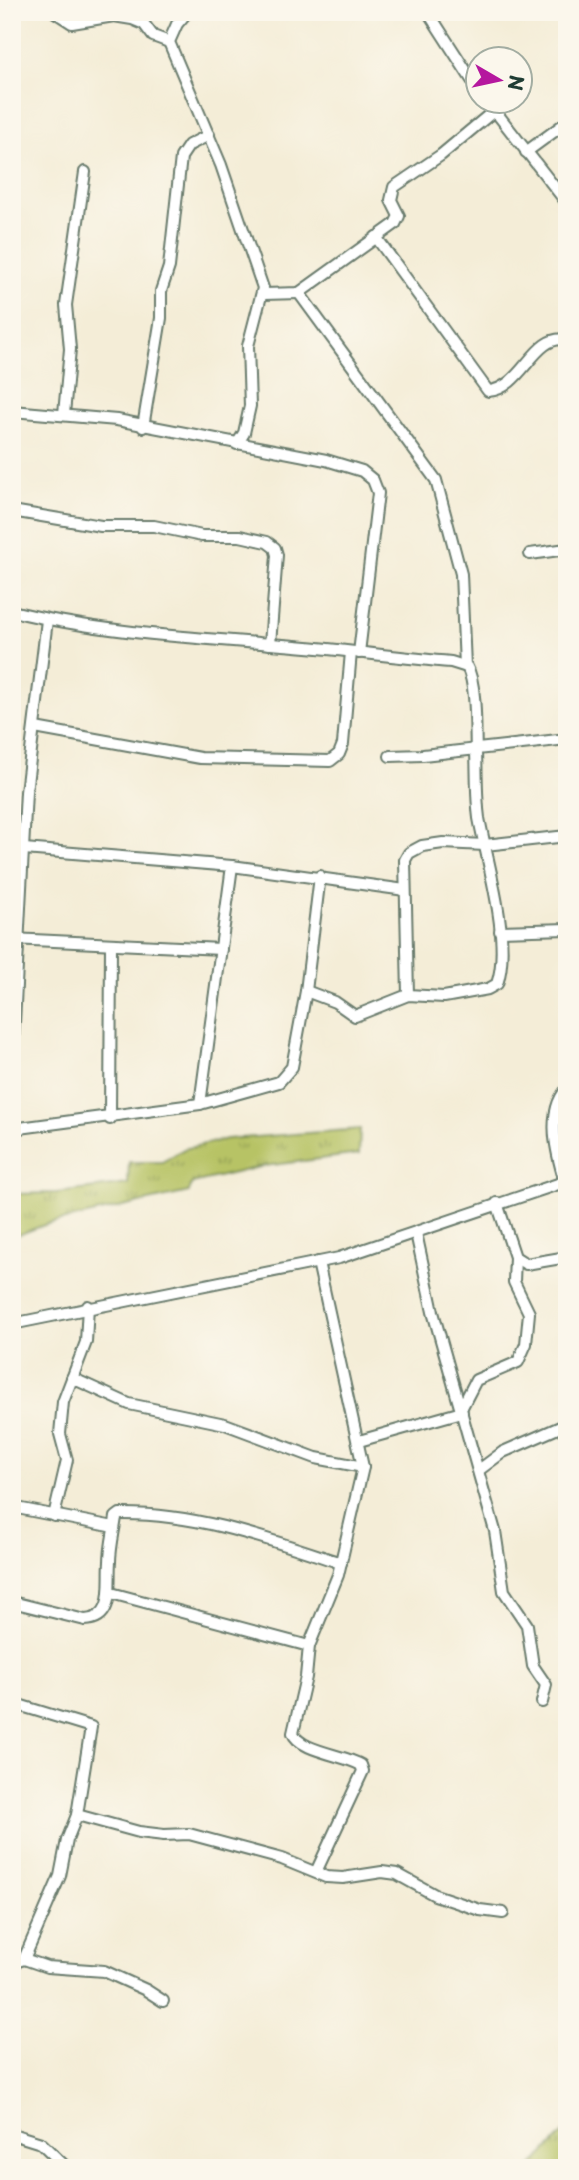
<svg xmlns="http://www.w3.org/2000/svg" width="579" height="2180" font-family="'Playpen Sans',sans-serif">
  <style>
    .grass { fill: url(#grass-tufts); stroke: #6b804c; stroke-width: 2 }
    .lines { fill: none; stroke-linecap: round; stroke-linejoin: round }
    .minor-casing { stroke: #6a7b6d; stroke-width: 14 }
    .minor { stroke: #fff; stroke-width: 10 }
  </style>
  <defs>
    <pattern id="grass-tufts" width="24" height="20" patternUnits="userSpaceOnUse" patternTransform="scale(1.75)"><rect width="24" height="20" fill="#b7c365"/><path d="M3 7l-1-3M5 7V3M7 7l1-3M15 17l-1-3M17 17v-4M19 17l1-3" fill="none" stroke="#94a054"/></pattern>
  </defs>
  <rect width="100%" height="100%" fill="#fbf7ec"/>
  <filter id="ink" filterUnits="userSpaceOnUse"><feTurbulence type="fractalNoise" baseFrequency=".0143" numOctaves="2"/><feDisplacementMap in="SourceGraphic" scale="14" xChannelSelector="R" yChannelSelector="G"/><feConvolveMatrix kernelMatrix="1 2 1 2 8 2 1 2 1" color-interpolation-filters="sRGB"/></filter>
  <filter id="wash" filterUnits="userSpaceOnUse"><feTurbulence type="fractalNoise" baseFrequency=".00686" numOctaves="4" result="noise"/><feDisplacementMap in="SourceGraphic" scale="28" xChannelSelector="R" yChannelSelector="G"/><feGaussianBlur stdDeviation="1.57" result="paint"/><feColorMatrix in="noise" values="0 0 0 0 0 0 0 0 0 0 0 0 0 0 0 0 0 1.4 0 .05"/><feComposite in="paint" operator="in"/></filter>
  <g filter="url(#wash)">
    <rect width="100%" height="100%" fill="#f4edd7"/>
    <g class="grass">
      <path d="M360,1129L359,1154L264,1166L192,1183L189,1192L47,1224L12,1237V1194L57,1193L128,1184L129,1162H162L184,1149L227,1139Z"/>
      <path d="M567,2130V2168H530Z"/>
    </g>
  </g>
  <g filter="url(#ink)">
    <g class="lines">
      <defs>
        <g id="minor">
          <path d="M55,12L72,23L114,16L132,19L144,24L153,36L169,42"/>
          <path d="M187,12L177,24L169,42L221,165L263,288L248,346L250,406L244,433L237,444"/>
          <path d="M428,12L477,88"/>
          <path d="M488,102L567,203"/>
          <path d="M526,152L567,122"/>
          <path d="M376,237L488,391C523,389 534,332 567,340"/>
          <path d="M299,293L436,480L461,574L465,666"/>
          <path d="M264,294L299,293L395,224L399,216L391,200L394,187L441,155L495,110"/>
          <path d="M12,411L117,420L326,460L362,471L373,480L378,493L359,653"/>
          <path d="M64,414L70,349L66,305L85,172"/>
          <path d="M143,427L161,318V291L169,267L181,157L189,145L209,135"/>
          <path d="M12,511L101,526H154L202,536H240L267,542L275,548L277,555L270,644"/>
          <path d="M530,554L567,549"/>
          <path d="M12,611C97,632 184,637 271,644C331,648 391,657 451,662L467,667C477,684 475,732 476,753C477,774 476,796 479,818C487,862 512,941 497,984L488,989L444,997L408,995L355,1016L335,1002L306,991"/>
          <path d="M35,728L200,758L330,761L339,754L343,744L351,652"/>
          <path d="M390,756L423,755L567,739"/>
          <path d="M12,848L232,866L405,890"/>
          <path d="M500,931L567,929"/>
          <path d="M12,939L221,949"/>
          <path d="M408,995L405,860L409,853L422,846L443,843L485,845L567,836"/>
          <path d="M12,1062L26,792L47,620"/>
          <path d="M200,1104L232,866"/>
          <path d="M110,1119L111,945"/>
          <path d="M12,1129L200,1104L279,1082L292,1067L306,991L320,876"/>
          <path d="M565,1182C557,1155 545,1113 567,1089"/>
          <path d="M497,1203L515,1257L526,1264L567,1257"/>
          <path d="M416,1233L433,1312L495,1531L504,1591L527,1625L533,1666L546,1685L542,1702"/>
          <path d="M12,1324L339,1258L567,1181"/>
          <path d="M72,1378L129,1404L225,1424L316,1458L363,1467"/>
          <path d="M461,1409L476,1380L518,1362L526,1344L529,1313L514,1282L515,1257"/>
          <path d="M359,1441L462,1412"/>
          <path d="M479,1470L503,1452L567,1424"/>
          <path d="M12,1507L114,1527"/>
          <path d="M54,1516L67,1460L60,1434L63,1402L86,1342L88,1306"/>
          <path d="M111,1593L309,1646"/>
          <path d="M12,1602L85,1620C116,1619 108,1583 110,1562C110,1547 114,1532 116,1517L120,1514C197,1513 268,1539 341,1563"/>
          <path d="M12,1703L91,1727L77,1815L67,1840L60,1876L24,1959"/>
          <path d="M77,1815L139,1832L164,1835L189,1834L282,1859L326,1877L343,1878L382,1872L397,1874L435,1895L480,1910L503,1913"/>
          <path d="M316,1872L363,1771L361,1765C345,1755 299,1751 293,1733L306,1677L309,1646L338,1575L363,1467L318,1262"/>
          <path d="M12,1963L24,1959L47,1967L104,1971L146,1990L163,2001"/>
          <path d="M12,2134L41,2143L67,2168"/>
        </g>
      </defs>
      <use href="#minor" class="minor-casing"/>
      <use href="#minor" class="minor"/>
    </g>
  </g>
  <rect width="579" height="2180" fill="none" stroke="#fbf7ec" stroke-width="42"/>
  <g transform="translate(499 80) rotate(99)"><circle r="33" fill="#fbf7ec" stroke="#a3ada2" stroke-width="2"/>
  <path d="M0-5L12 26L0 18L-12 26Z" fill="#b5179e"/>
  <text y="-10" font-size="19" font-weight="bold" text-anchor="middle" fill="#1f3d34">N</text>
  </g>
</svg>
